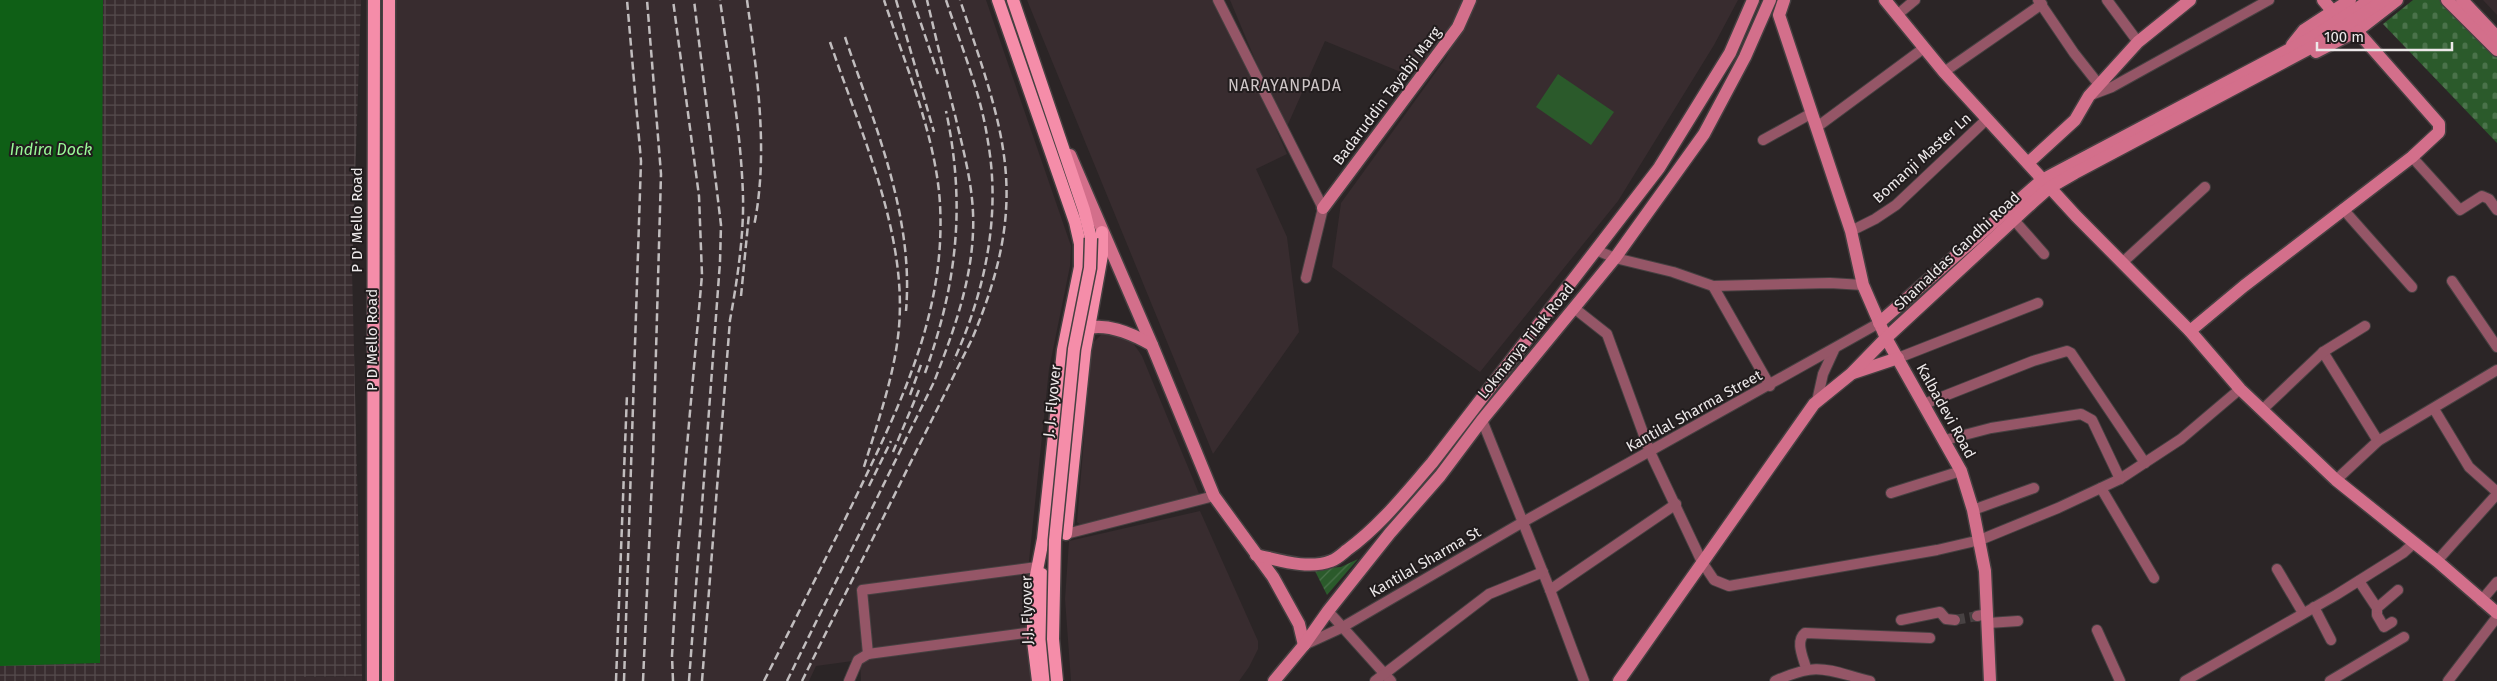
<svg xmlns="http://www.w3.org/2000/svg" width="2497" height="681" font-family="'Fira Sans',sans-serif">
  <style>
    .built { fill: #382c2f }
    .industrial { fill: url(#industrial-grid) }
    .cemetery { fill: url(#cemetery-stones) }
    .park { fill: #2b5a2b }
    .garden { fill: url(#garden-furrows) }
    .water { fill: #0f5f16 }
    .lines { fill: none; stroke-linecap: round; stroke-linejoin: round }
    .street-tunnel { stroke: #484243; stroke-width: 10; stroke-dasharray: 10 5; stroke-linecap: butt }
    .street-casing { stroke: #464041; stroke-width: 12 }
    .secondary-casing { stroke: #464041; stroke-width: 15 }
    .primary-casing { stroke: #464041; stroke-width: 15 }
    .street { stroke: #955667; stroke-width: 10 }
    .secondary { stroke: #d36f8b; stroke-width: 12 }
    .primary { stroke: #f58da9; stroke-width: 12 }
    .rail { stroke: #c1bdbe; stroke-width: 2.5; stroke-dasharray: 8 4; stroke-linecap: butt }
    .primary-bridge-casing { stroke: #464041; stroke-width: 15; stroke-linecap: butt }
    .primary-bridge { stroke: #f58da9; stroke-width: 12 }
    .labels { text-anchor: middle; stroke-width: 4; stroke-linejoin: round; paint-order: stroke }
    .street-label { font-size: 15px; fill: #ede9ea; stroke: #211c1d }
    .neighbourhood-label { font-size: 16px; letter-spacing: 1px; fill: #cec6c7; stroke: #211c1d }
    .water-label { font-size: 16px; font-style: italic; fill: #99f997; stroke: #211c1d }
  </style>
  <defs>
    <pattern id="industrial-grid" width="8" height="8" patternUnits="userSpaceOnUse" patternTransform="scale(1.25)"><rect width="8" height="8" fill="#382c2f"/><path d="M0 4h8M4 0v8" fill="none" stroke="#554b4d"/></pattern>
    <pattern id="cemetery-stones" width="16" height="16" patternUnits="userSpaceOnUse" patternTransform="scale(1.25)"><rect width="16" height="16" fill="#2b5a2b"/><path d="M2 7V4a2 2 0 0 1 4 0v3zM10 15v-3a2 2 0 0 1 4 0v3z" fill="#4a724a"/></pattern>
    <pattern id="garden-furrows" width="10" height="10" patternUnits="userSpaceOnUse" patternTransform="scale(1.25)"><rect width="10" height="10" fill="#2b5a2b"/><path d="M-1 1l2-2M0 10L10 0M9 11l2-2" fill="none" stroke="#4a724a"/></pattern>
  </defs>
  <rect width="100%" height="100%" fill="#2b2526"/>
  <g class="built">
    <path d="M395,0H986L1071,246L1070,266L1049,369L1029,561L1030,636L1034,681H861L860,660L816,666L809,681H395Z"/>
    <path d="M1027,0H1219L1287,154L1256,169L1287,237L1299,332L1213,454Z"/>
    <path d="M1230,0H1468L1455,31L1413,77L1325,41L1285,131Z"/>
    <path d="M1475,0H1738L1714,45L1618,201L1480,372L1332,267L1341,203L1446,58Z"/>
    <path d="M2483,0H2497V15Z"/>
    <path d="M1102,334L1118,336L1133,343L1142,356L1200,496L1081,525L1077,522L1092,344Z"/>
    <path d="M1200,511L1258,641V649L1249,667L1239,681H1071L1065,599L1069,541Z"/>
    <path d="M362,676V681H297V677Z"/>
  </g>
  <path class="industrial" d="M0,0H361L352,270L362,676L297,677V681H0Z"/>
  <path class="cemetery" d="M2413,0H2440L2497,56V143L2383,24Z"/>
  <path class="park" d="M1558,74L1614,112L1591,145L1536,107Z"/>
  <path class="garden" d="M1358,559L1327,595L1314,569L1341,567Z"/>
  <path class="water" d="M0,0H103L100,663L0,666Z"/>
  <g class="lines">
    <path class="street-tunnel" d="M1955,620L1977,616"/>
    <defs>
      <g id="street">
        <path d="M1218,0L1323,208L1306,278"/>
        <path d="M2038,0L2074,53L2100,86"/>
        <path d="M2107,0L2138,42"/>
        <path d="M1897,15L1915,0"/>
        <path d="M1944,72L2042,4"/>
        <path d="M2091,95L2112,87L2269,0"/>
        <path d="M1817,127L1924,48"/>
        <path d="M1763,140L1812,113"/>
        <path d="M2412,157L2460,210L2482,196L2489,199L2497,210"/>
        <path d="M2343,209L2412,287"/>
        <path d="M2014,220L2044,254"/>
        <path d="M1851,231L1875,219L1896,205L1987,119"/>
        <path d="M1596,250L1615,258L1673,272L1713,286L1830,283L1863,285"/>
        <path d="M2123,262L2205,187"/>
        <path d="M2452,281L2497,347"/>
        <path d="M1713,286L1770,386"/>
        <path d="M1574,308L1607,334L1650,452L1702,562L1714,580L1729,586L1937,550L1980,540L2058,508L2120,479L2181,439L2240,389"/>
        <path d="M2323,352L2378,441"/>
        <path d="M1898,358L2038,303"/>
        <path d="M1817,401L1823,374L1834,350"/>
        <path d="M1924,404L2033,361L2067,351L2071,353L2145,463"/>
        <path d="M2434,409L2469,467L2497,492"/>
        <path d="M2262,410L2323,352L2365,326"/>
        <path d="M1482,420L1550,590L1584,681"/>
        <path d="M1945,440L1991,428L2081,414L2092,420L2120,479"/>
        <path d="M2336,480L2378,441L2497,370"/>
        <path d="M2101,488L2154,578"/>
        <path d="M1891,493L1961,471"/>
        <path d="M1973,510L2034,488"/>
        <path d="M1066,534L1214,496"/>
        <path d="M2437,561L2497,494"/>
        <path d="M2277,569L2303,613"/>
        <path d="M2359,581L2377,608V615L2384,627L2392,622"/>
        <path d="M1550,590L1676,504"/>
        <path d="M2481,601L2497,582"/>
        <path d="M2314,607L2331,640"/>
        <path d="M2377,608L2398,590"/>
        <path d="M1328,611L1391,681"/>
        <path d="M1977,616L1988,614"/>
        <path d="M1901,620L1940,612L1946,619L1955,620"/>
        <path d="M1988,623L2018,621"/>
        <path d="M2097,630L2120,681"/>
        <path d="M1304,645L1341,628L1523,522L1879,323"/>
        <path d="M868,654L862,590L1037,567"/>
        <path d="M1806,668C1803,657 1795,641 1805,633L1930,638"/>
        <path d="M849,681L858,660L868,654L1033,632"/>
        <path d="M1375,681L1489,594L1543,572"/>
        <path d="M1775,681C1819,661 1826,670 1870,681"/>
        <path d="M2185,681L2336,595L2403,553L2414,543"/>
        <path d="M2330,681L2404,637"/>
        <path d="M2448,681L2497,617"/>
      </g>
      <g id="secondary">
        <path d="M1784,0L1779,15L1851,231L1863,285L1886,338L1961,471L1973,510L1985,571L1990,681"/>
        <path d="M1885,0L1944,72L2076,216L2190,331L2240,389L2336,480L2437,561L2497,613"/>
        <path d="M2323,0L2334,13"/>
        <path d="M2447,0L2497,50"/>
        <path d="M2462,0L2497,37"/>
        <path d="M2292,45L2304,30L2350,0"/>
        <path d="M2316,52L2357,31L2397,0"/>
        <path d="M1070,155L1152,345L1214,496L1273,577L1299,624L1304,645"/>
        <path d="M2028,163L2075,120L2089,96L2138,42L2190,0"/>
        <path d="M1323,208L1458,27L1470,0"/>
        <path d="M1879,323L2042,180L2311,38L2370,0"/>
        <path d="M1081,330C1104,321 1131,333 1152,345"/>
        <path d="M2190,331L2244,286L2412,157L2439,132V124L2357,31"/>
        <path d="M1853,373L1898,358"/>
        <path d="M1256,555C1279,560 1308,570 1331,561C1337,559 1342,554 1347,550C1380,526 1405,494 1432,463L1659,168L1730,53L1753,0"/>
        <path d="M1274,681L1304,645L1328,611L1390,533L1440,476L1482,420L1615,258L1704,134L1745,57L1770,0"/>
        <path d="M1619,681L1814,404L1851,374L1886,338L2032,203L2049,188L2075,173L2316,45L2384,0"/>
      </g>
      <g id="primary">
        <path d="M998,0L1075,222L1080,244V267L1063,350L1043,539L1033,591V641L1038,681"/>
        <path d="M1013,0L1084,210L1091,238"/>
        <path d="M1066,534L1085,350L1102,255V232"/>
        <path d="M1042,574L1043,640L1047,681"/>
        <path d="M373,681L374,0"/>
        <path d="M388,681L389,0"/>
      </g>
    </defs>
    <use href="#street" class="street-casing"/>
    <use href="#secondary" class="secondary-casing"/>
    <use href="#primary" class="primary-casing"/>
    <use href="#street" class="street"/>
    <use href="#secondary" class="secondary"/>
    <use href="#primary" class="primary"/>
    <g class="rail">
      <path d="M747,0C757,74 769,152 754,226"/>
      <path d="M896,0L934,132"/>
      <path d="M913,0L938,74"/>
      <path d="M946,0C961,46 981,93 988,142C1001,216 985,292 954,360"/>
      <path d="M845,37C875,126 914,216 906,311"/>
      <path d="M830,42C860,131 907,232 899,327C895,375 877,424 863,470"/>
      <path d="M741,296L749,214"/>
      <path d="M925,373C957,284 966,205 946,111"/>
      <path d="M910,395L922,362"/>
      <path d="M893,452L919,390"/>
      <path d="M869,486L891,441"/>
      <path d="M616,681L627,394"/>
      <path d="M624,681L641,161L627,0"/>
      <path d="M643,681L653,458L661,174L647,0"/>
      <path d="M673,681L672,656L678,549L702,275L699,196L673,0"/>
      <path d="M689,681L720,262L721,225L694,0"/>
      <path d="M702,681L730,320C737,282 744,236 743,196C741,131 729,65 720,0"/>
      <path d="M764,681C794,622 823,564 852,505C899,407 946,315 940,204C936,136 905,64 884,0"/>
      <path d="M787,681L934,382C953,333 971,284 973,232C975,192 964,153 955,115C945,77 936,38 927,0"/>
      <path d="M802,681L972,339C1031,199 1006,136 960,0"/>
    </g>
    <defs>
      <path id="primary-bridge" d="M1057,681L1053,639L1055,540L1074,349L1090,268L1091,238"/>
    </defs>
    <use href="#primary-bridge" class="primary-bridge-casing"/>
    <use href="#primary-bridge" class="primary-bridge"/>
  </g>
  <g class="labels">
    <g class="street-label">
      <text transform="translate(1387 96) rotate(-53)" y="5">Badaruddin Tayabji Marg</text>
      <text transform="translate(1922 158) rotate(-42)" y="5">Bomanji Master Ln</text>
      <text transform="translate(357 220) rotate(-90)" y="5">P D' Mello Road</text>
      <text transform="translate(1957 251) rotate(-43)" y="5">Shamaldas Gandhi Road</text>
      <text transform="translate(372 340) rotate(-90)" y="5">P D Mello Road</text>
      <text transform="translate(1526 341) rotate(-51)" y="5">Lokmanya Tilak Road</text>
      <text transform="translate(1052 401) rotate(-84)" y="5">J. J. Flyover</text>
      <text transform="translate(1694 411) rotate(-29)" y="5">Kantilal Sharma Street</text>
      <text transform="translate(1946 411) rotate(61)" y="5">Kalbadevi Road</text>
      <text transform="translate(1425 562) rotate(-30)" y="5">Kantilal Sharma St</text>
      <text transform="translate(1027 610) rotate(-91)" y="5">J.J. Flyover</text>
    </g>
    <g class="neighbourhood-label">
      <text x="1285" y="91">NARAYANPADA</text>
    </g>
    <g class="water-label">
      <text x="51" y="155">Indira Dock</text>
    </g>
  </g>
  <path d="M2317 42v8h135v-8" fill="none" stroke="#ede9ea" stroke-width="2.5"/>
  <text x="2324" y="42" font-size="15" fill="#ede9ea" stroke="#211c1d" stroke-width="4" paint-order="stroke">100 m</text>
</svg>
